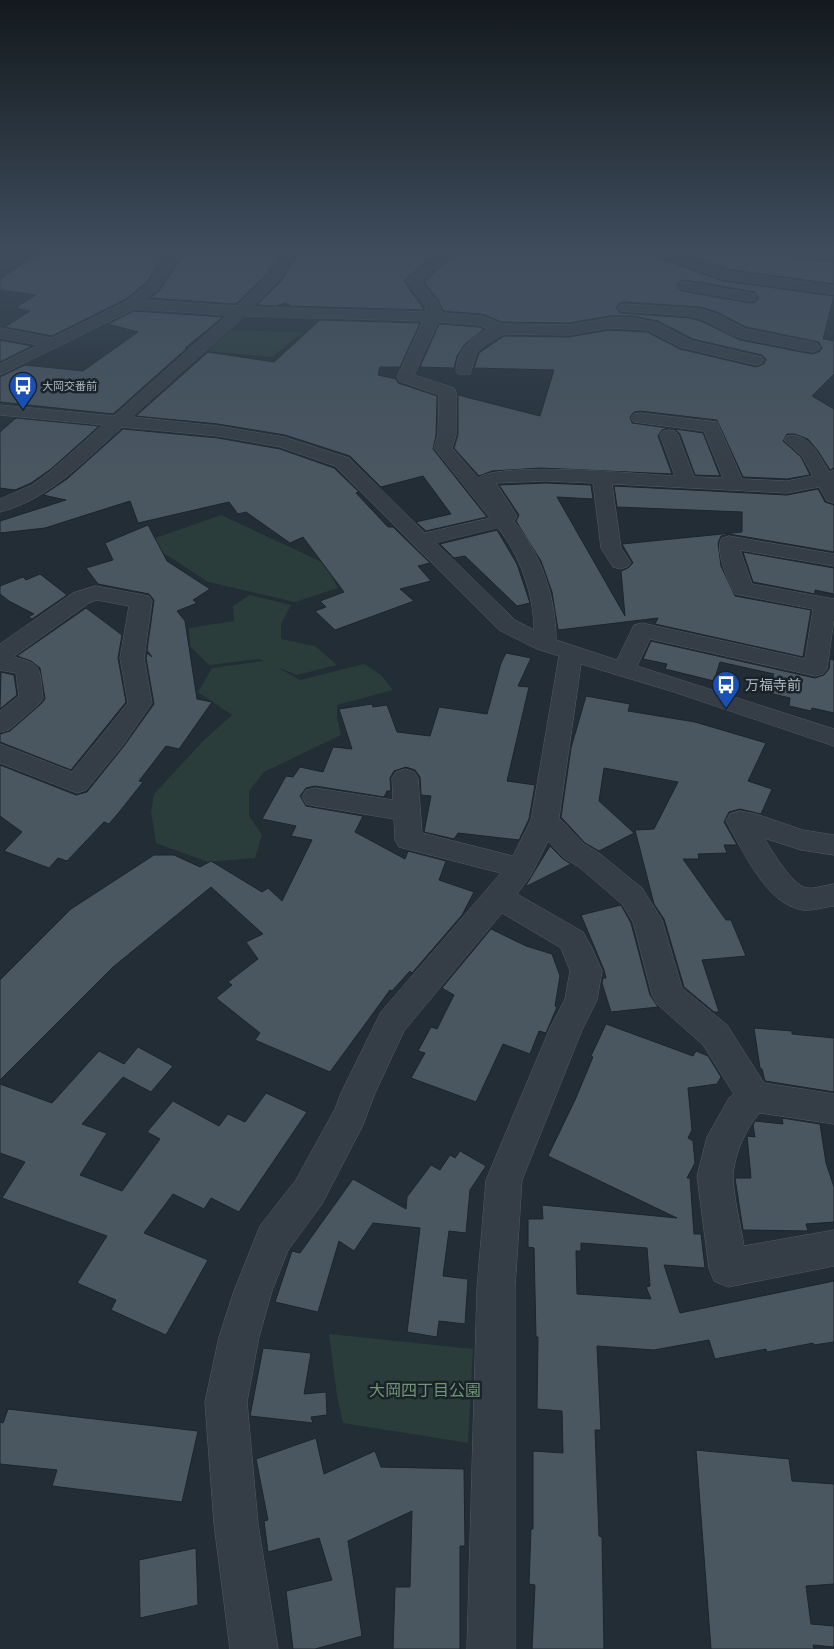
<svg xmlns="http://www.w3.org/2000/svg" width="834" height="1649" font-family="Signika,'Noto Sans JP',sans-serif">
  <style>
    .green { fill: #2a3d3a }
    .building { fill: #4a5761; stroke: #1d252c; fill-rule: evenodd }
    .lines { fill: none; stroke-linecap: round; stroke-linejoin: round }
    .street-casing { stroke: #535c63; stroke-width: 1 }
    .street { fill: #353e46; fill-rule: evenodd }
    .labels { text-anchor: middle; stroke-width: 5; stroke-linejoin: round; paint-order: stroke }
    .far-poi-label { font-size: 11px; fill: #b0b9c2; stroke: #1b232a; text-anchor: start }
    .poi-label { font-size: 14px; fill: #b0b9c2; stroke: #1b232a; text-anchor: start }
    .near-park-label { font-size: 16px; fill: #709674; stroke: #1b232a }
  </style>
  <rect width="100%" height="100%" fill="#222d35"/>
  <g class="green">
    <path d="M231,330L303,332L272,357L207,351Z"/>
    <path d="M221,515L324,563L338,588L295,602L208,582L170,557L141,543Z"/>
    <path d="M250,595L291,605L281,624V639L315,646L337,665L297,675L277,667L300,680L364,664L381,675L393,690L337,705V718L341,735L264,772L249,791V816L262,835L255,858L208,862L156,843L151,812L154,794L204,740L232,715L198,692L212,668L264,661L260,659L209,665L190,646L189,628L234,621L233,606Z"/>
    <path d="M329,1334L473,1349L468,1443L343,1423L337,1396Z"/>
  </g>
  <g class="building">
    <path d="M187,249L204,250L282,249L267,274L236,304L150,298L159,291Z"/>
    <path d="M300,249L410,252L412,249H440L404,281L424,310L291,306L285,303L276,306L257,305L281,281Z"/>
    <path d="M460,249H645L648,254L723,281L834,296L823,339L834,341V374L812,396L834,409V468L830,470L818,451L808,439L795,434H787L783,441L801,457L810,475L787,479L743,477L717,420L640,411L634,412L630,417L632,423L668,428L662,430L658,436L672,474L541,468L492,471L479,476L454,448L458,435V395L540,416L554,370L474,368L479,353L504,336L569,337L609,330L647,332L680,349L756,367L764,364L766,359L762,355L693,339L658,321L633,316H609L569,323L502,322L482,314L443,311L439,301L424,282ZM686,280L755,292L759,298L755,302L750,303L681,291L677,285L681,281ZM625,302L700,307L717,312L746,327L819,342L822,348L819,352L812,354L740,340L703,322L690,318L620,313L616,307L620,303Z"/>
    <path d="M671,249H783L799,258L834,261V284L726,269Z"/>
    <path d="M135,250L167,251L146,283L126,299L52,336L5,327L30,311L15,308L36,295L0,290V279L30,259L48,252L91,253Z"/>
    <path d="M134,311L223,317L185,348H187L113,414L0,402V377L25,365L83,371L138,332L108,324Z"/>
    <path d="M320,320L420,323L400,367H380L378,375L396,379L398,383L437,396L436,435L433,449L487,517L426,531L416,522L451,514L423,476L381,487L350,456L285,435L218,424L136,416L208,352L274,362Z"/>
    <path d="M439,324L479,327L484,329L464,345L457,356L454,368L420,367Z"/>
    <path d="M0,340L32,346L0,362Z"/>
    <path d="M16,418L99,426L51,469L31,483L15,490L0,488V432Z"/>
    <path d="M123,429L218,438L280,449L334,468L359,492L356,493L388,527H393L430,563L418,566L431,581L400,589L414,601L335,630L315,611L326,607L320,601L344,592L303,537L290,543L246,512L238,514L229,502L138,523L130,501L45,528L0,533V521L66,500L43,495L67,479Z"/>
    <path d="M675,429L703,433L720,476L695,475L680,434Z"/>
    <path d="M546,483L591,485L593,499L557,497L625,616L621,571L628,568L633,563L622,544L742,532V512L617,507L614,486L787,495L818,489L825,502L834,505V552L729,534L721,536L718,543L721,566L735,596L811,610L803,657L655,624L658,618L558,630L552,592L541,561L516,521L519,515L499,485Z"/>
    <path d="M148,525L167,561L210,589L193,600L197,603L177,611L185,621L197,699L212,702L179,749L166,746L139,781L143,782L120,811L109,824L104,822L67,861L58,858L49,868L4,851L22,832L0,816V765L76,795L87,792L124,746L154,704L146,658L147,653L152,657L147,650L154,600L149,594L98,584L86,568L113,560L105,543Z"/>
    <path d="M497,530L517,564L530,603L517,606L465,556L454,558L440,544Z"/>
    <path d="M743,552L834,568V594L815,590V594L753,582Z"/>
    <path d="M40,574L67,595L32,619L28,617L34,614L9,601L0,594V586L23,577L26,580Z"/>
    <path d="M86,608L122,635L118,658L126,702L71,770L0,742V734L10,731L41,704L45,699L40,668L31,661L17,656Z"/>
    <path d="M651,641L815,678L824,675L829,669L830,659L834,660V713L812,708L811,711L789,706L790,698L769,693L773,684L770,683L774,674L720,662L714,681L665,669L667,664L643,659Z"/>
    <path d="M506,653L531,658L518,686L529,687L507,781L535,785L529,819L519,840L458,833L454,839L424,832L431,796L421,795L420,777L415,770L406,767L394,771L390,778L391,791H387L384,797L315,786L306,788L300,796L306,806L363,816L355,832L405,859L408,851L446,861L439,880L474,892L462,915L412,973L410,971L392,991L390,990L330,1072L255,1040L260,1033L216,998L232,985L228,982L258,959L246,942L263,934L211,887L113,967L0,1080V980L71,909L154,855H174L200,867L211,861L262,892L268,888L282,901L312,840L291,836L296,826L262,819L286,776L293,777L300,767L323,772L333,747L352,749L339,709L372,704L373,707L387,705L397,732L430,736L439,707L487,714L501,663Z"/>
    <path d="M1,672L14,675L17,695L0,709Z"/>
    <path d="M586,696L630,704L628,711L695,722L766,743L748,781L772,789L761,814L740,809L729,812L724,822L737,845H724L727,853L698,854L699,859H683L726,920H731L746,956L702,960L719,1012H714L684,987L664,919L654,904L635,830L654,829L678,782L604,768L599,801L634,833L599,851L585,843L561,817L571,748Z"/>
    <path d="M550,846L563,859L571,864L525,887Z"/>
    <path d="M621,905L631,923L650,995L658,1007L611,1012L602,983L603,978H606L604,970L581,915Z"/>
    <path d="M491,929L526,946L552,954L560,976L555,1006L557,1007L546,1033L539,1031L530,1054L503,1044L476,1102L411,1078L425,1053L418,1051L431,1027L437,1029L454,995L442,988Z"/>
    <path d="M606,1024L693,1056L696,1051L708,1056L721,1077L717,1084L688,1088L692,1130L688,1138L693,1141L695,1163L687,1178H690L694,1234H701L705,1268L664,1265L680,1313L834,1281V1342L814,1345L813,1343L767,1352L766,1349L715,1359L709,1340L654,1350L597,1346L601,1430H595L599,1536L602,1537L604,1649H532L535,1585L529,1584L531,1529H533V1451L563,1453L562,1411L537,1409L538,1337H536L534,1248L528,1247V1219H543L542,1205L677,1218L548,1156L575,1100L593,1057L591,1056ZM581,1243L647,1248L650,1286L646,1287L651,1299L577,1294L576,1251H581Z"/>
    <path d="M754,1028L792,1031V1034L834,1038V1092L765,1081L762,1069L760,1068Z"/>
    <path d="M138,1047L173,1066L151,1092L123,1077L82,1124L107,1133L80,1175L122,1191L160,1139L147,1132L173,1101L219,1126L228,1114L245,1122L266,1093L307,1112L239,1212L211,1198L204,1209L173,1194L144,1233L208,1260L166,1335L111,1310L116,1300L77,1283L107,1236L2,1198L25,1162L0,1153V1084L52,1103L99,1051L124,1064Z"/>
    <path d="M782,1118L820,1124L826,1163L834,1187V1222L806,1224L808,1231L743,1230L735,1178H751L747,1136L755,1137L753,1125L755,1121L783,1124Z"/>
    <path d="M460,1151L486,1166L470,1190L466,1233L449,1231L443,1276L468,1279L465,1324L439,1321L437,1337L407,1332L420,1228L373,1223L354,1251L339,1241L318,1312L275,1302L292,1251L300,1253L353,1179L406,1209L407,1197L431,1165L440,1170L450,1155L455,1158Z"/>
    <path d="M263,1348L311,1353L304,1394L326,1392L327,1415L311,1417L313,1423L250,1416Z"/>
    <path d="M8,1409L198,1431L182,1502L52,1486L57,1470L0,1464V1422L3,1423Z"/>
    <path d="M316,1438L324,1474L375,1451L381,1467L464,1469L465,1546H460V1649H393L395,1587H410L412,1511L348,1541L362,1636L315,1649H293L286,1591L332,1580L319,1538L268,1552L264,1521L268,1520L256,1459Z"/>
    <path d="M696,1450L789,1459L792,1481L834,1484V1584L806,1586L811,1624L834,1626V1647L813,1645L814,1649H711Z"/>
    <path d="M196,1548L198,1605L140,1618L139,1560Z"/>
  </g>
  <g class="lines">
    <defs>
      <g id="street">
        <path d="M171,249H185L157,290L145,300L237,306L268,275L284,249H298L279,280L253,307L427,312L424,304L406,281L443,249H458L421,282L438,302L442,313L482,316L502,324L569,325L609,318H633L657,323L692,341L762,357L764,360L762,363L756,365L680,347L648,330L609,328L569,335L503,334L486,344L477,352L470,374H458L456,371C457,350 470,339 488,329L479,325L438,322L414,375L454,388L456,392V435L452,448L478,478C502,461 638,474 675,476L660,435L663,431L669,430L675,431L678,435L694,477L723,478L704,431L634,422L631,418L634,414L640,413L717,422L742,479L787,481L813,476L802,456L784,440L787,436C807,431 820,456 829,472L834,470V503L827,501L819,487L787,493L612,484L621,548L631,563L627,567L620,569L613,567L601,548L593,483L546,481L496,483L517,516L514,521C541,554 556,597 556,640L617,660L634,625L642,623L805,659L813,609L735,594C728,582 714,549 722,538L729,536L834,554V566L740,550L752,584L834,599V619L827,669L823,674L815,676L650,639L637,666L834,729V746L674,692L581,664L559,818L584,844L599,853L642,888L662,920L682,988L727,1025L764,1083L834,1094V1124L760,1113C746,1127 734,1156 733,1176C733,1195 741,1227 744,1246L834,1230V1266L728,1287L714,1281L709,1268L697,1176L707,1137L729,1098L734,1094L703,1045L657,1004L652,995L633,922L622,904L579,867L564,858L548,841L531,875L517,894L583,932L592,948L602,971L597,1000L582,1030L522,1180L515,1288V1649H467L477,1288L486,1180L550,1028L565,999L570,971L561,948L502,913L404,1031L375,1093L363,1125L322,1204L288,1250L272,1291L259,1337L247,1402L258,1524L278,1649H230L214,1524L205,1402L219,1337L234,1291L260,1226L296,1180L335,1109L341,1093L381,1012L501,873L399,847L395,840L394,819L315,806L306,804L302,797L306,790L315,788L393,800L392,778L396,772L405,769L414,772L418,778L422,833L513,856L531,820L559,656L537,649L499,630L335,466L280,447L218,436L122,427C85,460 50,499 0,512V499L32,485L52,470L103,425L0,415V405L114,416L228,315L134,309L0,375V364L38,345L0,338V328L52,338L127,301L147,284ZM245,316L423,321L397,377L399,381L439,395L438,435L434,448L490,518L425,533L349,458L284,437L218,426L132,417ZM498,528C520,555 534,595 534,630L515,620L436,543Z"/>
        <path d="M647,249H666L726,271L834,286V294L723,279L649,252Z"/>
        <path d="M790,249L834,251V259L800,256L791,253Z"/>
        <path d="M686,282L750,293L755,294L757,297L755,300L750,301L681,289L679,286L681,283Z"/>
        <path d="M625,304L699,309L716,314L745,329L812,342L818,344L820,347L818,350L812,352L741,338C723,333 709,319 690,316L620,311L618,308L620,305Z"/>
        <path d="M96,586L149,596L152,601L144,658L152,703L123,745L86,790L77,793L0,763V744L72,772L128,703L120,658L129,606L97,600L89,603L13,657C44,664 39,669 43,698L40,703L9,730L0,732V711L19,696L16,673L0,670V644L73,593Z"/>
        <path d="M740,811L756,814L803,830L834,835V855L801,850L764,838C771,849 792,886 807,888C815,889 825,885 834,884V906C824,907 813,911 803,910C766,905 743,850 726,821L730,814Z"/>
      </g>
    </defs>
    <use href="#street" class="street-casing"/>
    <use href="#street" class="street"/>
  </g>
  <linearGradient id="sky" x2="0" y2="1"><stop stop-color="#13191d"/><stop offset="0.52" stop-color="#3e4c5c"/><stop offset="1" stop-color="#3e4c5c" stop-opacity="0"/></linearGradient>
  <rect width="834" height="480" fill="url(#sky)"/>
  <defs>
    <symbol id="bus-pin" viewBox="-11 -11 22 30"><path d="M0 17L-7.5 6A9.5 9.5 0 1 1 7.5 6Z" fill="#1a4fb4" stroke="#1b232a"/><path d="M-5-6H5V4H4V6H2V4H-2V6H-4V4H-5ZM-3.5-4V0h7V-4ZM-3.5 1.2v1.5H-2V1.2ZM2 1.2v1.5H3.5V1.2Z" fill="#fff"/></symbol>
  </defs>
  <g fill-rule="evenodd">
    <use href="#bus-pin" x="7" y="370" width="32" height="43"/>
    <use href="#bus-pin" x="710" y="669" width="32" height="43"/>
  </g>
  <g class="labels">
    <g class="far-poi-label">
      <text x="42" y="390">大岡交番前</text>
    </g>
    <g class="poi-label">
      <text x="745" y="690">万福寺前</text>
    </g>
    <g class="near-park-label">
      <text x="425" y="1396">大岡四丁目公園</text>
    </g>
  </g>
</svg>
